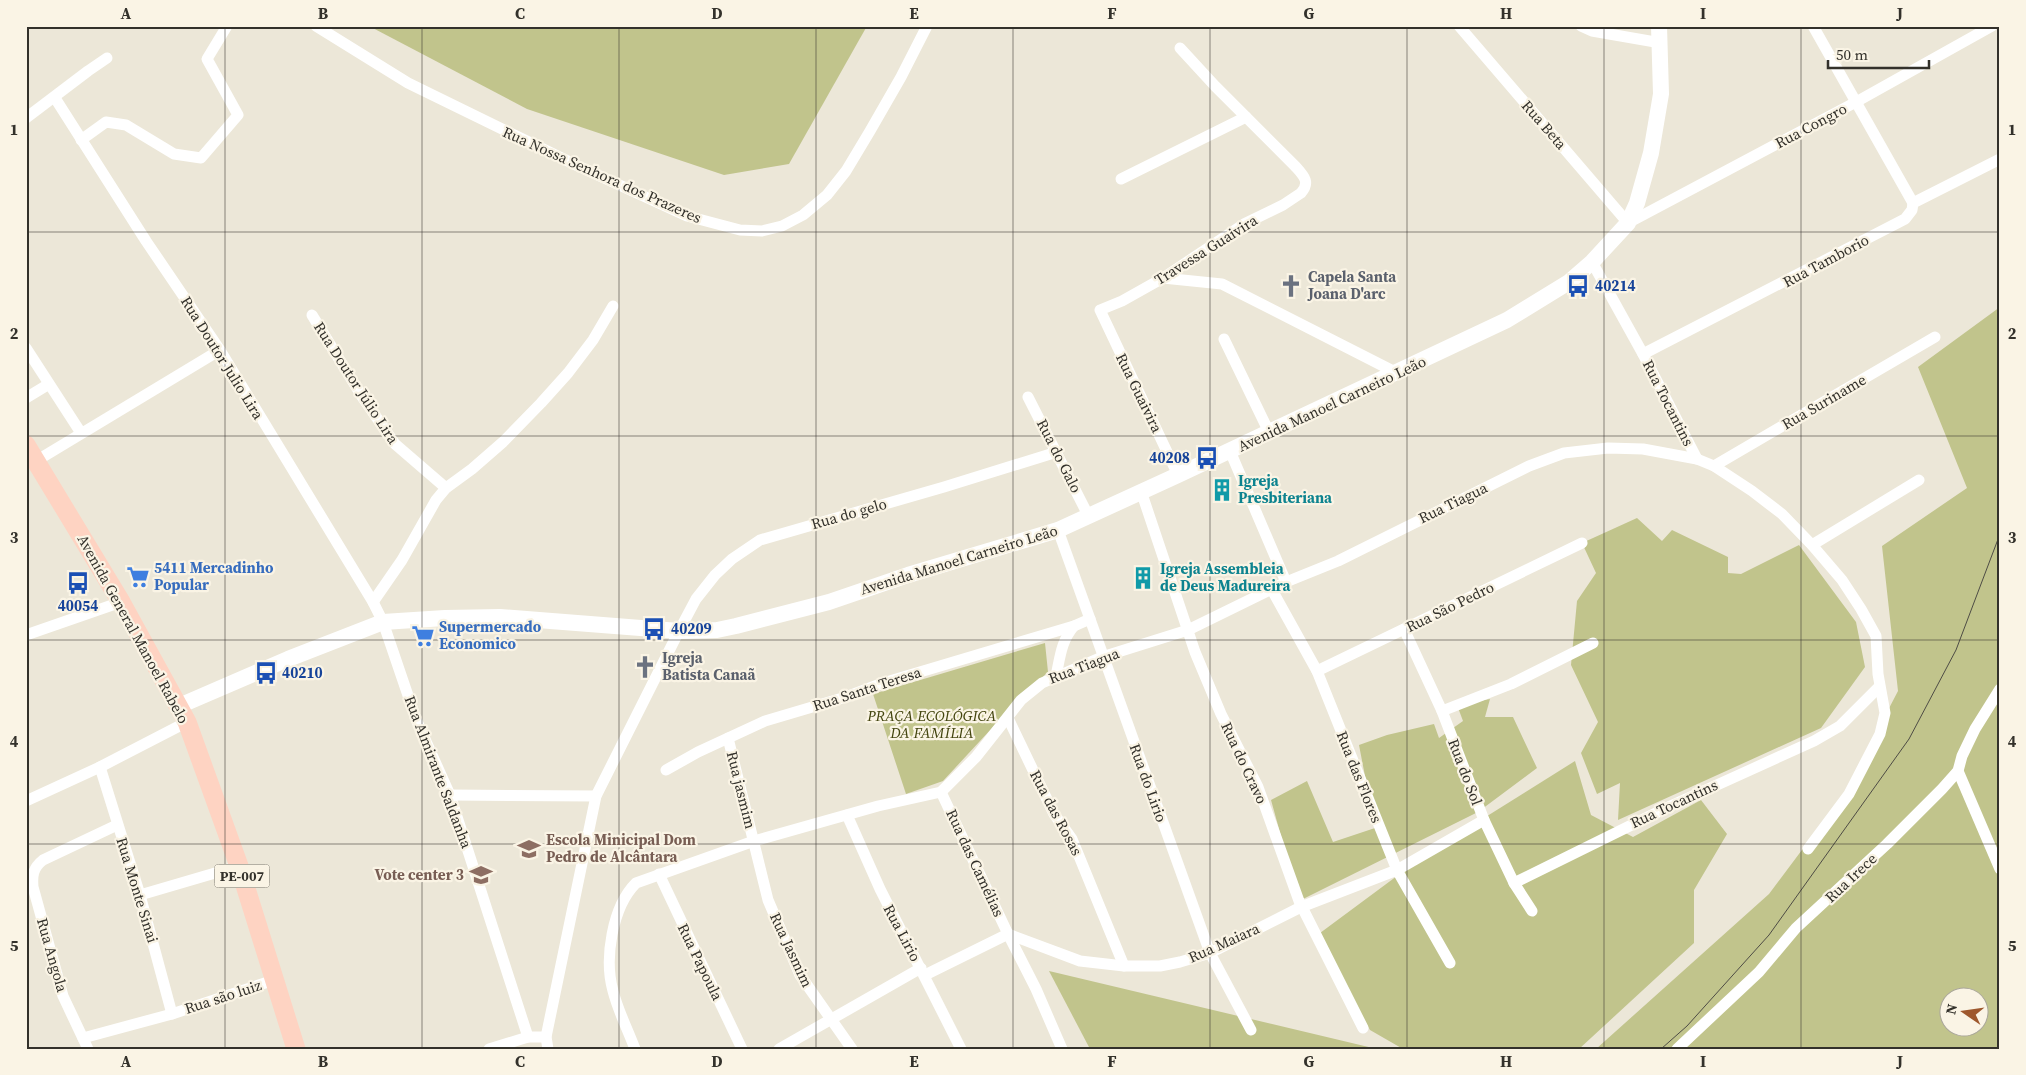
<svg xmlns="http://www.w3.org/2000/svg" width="2026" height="1075" font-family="'Source Serif 4',serif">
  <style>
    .green { fill: #c1c48c; fill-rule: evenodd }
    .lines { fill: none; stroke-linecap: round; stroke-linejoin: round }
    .street { stroke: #fff; stroke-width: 11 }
    .secondary { stroke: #fff; stroke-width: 16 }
    .primary { stroke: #fed3c2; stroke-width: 19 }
    .tram { stroke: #4e4c45; stroke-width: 1 }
    .grid { fill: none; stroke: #33312b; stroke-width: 1; stroke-opacity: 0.55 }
    .labels { text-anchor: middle; stroke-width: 4.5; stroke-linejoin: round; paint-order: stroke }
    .shield { fill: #faf4e5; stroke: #6f6c63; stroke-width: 1 }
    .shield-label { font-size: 14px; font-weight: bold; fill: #33312b }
    .street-label { font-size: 15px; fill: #33312b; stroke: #faf4e5 }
    .worship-label { font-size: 15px; font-weight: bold; fill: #5b616d; stroke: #faf4e5; text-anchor: start }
    .transit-label { font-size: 15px; font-weight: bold; fill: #164399; stroke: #faf4e5; text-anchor: start }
    .culture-label { font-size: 15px; font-weight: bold; fill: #0d838f; stroke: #faf4e5; text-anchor: start }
    .shop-label { font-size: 15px; font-weight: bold; fill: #366cbe; stroke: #faf4e5; text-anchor: start }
    .park-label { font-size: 15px; font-style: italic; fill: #42440e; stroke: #faf4e5 }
    .education-label { font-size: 15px; font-weight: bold; fill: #785e54; stroke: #faf4e5; text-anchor: start }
    .neatline { fill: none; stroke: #33312b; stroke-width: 2 }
    .grid-label { font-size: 16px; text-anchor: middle; font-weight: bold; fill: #33312b }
  </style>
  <rect width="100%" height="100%" fill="#ece7d8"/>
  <g class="green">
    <path d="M369,26H867L789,164L724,175L527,109Z"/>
    <path d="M2000,307V1049H1596L1769,894L1846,791L1898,691L1882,546L1967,488L1918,367ZM1948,998H1978V1028H1948Z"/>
    <path d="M1637,518L1662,541L1672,530L1728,557V573L1741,574L1799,545L1856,622L1865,667L1821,728L1618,820L1620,783L1597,794L1581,753L1598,722L1571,665L1577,601L1596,573L1582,543Z"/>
    <path d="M1045,643L1048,672L1017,701L943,781L906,794L873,694Z"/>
    <path d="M1490,699L1485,717H1513L1537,768L1478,812L1299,901L1271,800L1307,781L1333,842L1375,828L1359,745L1387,735L1434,724L1439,738L1463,721L1457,705Z"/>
    <path d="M1575,761L1591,815L1633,837L1701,800L1727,834L1694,890V943L1579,1049H1403L1370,1030L1316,936L1428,853Z"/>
    <path d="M1049,971L1377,1049H1090Z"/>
  </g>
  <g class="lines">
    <g class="street">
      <path d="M316,26L408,83L578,166L687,216L740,230L762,231L782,226L803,215L827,195L846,171L870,131L901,77L927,26"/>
      <path d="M1459,26L1628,223L1856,102L1992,26"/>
      <path d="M1581,26L1592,31L1661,43"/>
      <path d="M1813,26L1913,203"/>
      <path d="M55,98L146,241L220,350L373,602L383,622L416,719L450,795L528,1037"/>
      <path d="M26,118L88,71L107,58"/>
      <path d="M81,140L106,122L126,125L174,154L201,158L238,115L207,59L227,26"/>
      <path d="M1121,179L1246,117"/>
      <path d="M1913,203L2000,159"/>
      <path d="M1592,262L1643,354L1697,459"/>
      <path d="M1163,278L1222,284L1397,373"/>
      <path d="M312,315L363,398L395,444L446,488"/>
      <path d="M1224,339L1269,432"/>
      <path d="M26,348L81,433"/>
      <path d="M1643,354L1905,219L1912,210L1913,203"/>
      <path d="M1028,397L1088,515"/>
      <path d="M26,398L49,384"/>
      <path d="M1230,451L1286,582"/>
      <path d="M36,461L220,350"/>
      <path d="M1714,466L1935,337"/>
      <path d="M1178,475L1100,310L1122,301L1163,278L1244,224L1283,205L1301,193C1311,182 1303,175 1295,166L1215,86L1180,48"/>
      <path d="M1141,491L1195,652L1221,714L1258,787L1299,901L1363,1028"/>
      <path d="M1058,530L1210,953L1251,1030"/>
      <path d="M1812,545L1919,480"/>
      <path d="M1272,590L1317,671L1397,870L1450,963"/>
      <path d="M373,602L402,560L436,500L446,488L472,469L503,442L541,403L568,373L593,340L613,306"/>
      <path d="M1404,629L1442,711L1484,820L1514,883L1532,911"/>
      <path d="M26,635L121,602"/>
      <path d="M1317,671L1582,543"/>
      <path d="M1056,676C1060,658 1061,641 1074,626"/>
      <path d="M1442,711L1511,684L1593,643"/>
      <path d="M1008,718L1054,814L1072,839L1124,966"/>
      <path d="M728,738L768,900L800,975L852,1049"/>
      <path d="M100,767L140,895L172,1014"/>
      <path d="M666,770L698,752L765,721L846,697L883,683L1074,626L1090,619"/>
      <path d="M1958,771L2000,869"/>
      <path d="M941,792L1008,934L1036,989L1062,1049"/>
      <path d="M450,795L596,796"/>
      <path d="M26,801L100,767L187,722"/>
      <path d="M847,815L880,889L961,1049"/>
      <path d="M659,874L742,1049"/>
      <path d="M1514,883L1664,809L1814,741L1840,726L1879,687"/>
      <path d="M140,895L239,866"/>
      <path d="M925,975L1008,934L1080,961L1124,966H1160L1180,962L1210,953L1301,907L1397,870L1484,820"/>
      <path d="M83,1038L172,1014L274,980"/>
      <path d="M88,1049L63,996L33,887C32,875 33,868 43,860L117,825"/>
      <path d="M489,1049L528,1037H546"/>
      <path d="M548,1049L546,1037L596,796L679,631L696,599L715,575L732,559L760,540L944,487L1057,452"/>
      <path d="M635,1049C628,1030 618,1011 613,991C604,959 612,907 636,883L754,841L878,806L941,792L976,757L1021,700L1042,683L1102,657L1188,630L1286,582L1338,561L1529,466L1564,453L1608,448L1643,449L1697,459L1714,466L1752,491L1782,514L1812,545L1842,580L1861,609L1876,636L1878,674L1885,713L1880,734L1849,794L1808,849"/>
      <path d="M779,1049L921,968"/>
      <path d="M1677,1049L1759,972L1796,928L1887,844L1942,789L1958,771L1962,756L1975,729L2000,689"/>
    </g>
    <path class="secondary" d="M179,706L288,659L383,622L445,618L500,617L679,631L717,630L736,626L829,602L908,575L1058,530L1178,475L1507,320L1569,282L1592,262L1628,223L1637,203L1651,153L1661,94L1659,26"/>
    <path class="primary" d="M26,445L121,602L187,722L239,866L296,1049"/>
    <path class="tram" d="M1661,1049L1687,1026L1769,935L1909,739L1956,650L2000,534"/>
  </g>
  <path class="grid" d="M225,26V1049M422,26V1049M619,26V1049M816,26V1049M1013,26V1049M1210,26V1049M1407,26V1049M1604,26V1049M1801,26V1049M26,232H2000M26,436H2000M26,640H2000M26,844H2000"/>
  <defs>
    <symbol id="church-bare" viewBox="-9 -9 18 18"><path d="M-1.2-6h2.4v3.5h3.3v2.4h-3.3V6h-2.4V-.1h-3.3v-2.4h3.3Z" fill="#6b7280" stroke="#faf4e5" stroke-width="2.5" paint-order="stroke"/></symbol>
    <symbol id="bus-bare" viewBox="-9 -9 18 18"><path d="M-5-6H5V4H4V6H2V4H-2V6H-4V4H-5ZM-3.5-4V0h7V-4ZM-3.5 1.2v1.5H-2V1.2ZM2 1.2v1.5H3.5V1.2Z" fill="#1a4fb4" stroke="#faf4e5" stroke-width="2.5" paint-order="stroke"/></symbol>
    <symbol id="building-bare" viewBox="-9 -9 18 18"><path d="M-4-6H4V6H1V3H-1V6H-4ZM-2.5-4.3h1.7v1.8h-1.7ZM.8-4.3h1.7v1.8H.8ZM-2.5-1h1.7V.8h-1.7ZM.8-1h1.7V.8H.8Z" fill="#0f9aa8" stroke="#faf4e5" stroke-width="2.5" paint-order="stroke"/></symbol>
    <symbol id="supermarket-bare" viewBox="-9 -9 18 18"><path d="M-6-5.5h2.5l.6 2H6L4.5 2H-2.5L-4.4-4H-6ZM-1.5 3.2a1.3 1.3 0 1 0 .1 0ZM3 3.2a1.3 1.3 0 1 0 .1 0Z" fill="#3f7fe0" stroke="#faf4e5" stroke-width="2.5" paint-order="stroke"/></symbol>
    <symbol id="school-bare" viewBox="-9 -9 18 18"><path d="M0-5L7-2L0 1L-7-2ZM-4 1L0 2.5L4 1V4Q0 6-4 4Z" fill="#8d6e63" stroke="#faf4e5" stroke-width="2.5" paint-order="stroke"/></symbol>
  </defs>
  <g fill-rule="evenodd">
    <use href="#church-bare" x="1275" y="270" width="32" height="32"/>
    <use href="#bus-bare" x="1562" y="270" width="32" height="32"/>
    <use href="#bus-bare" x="1191" y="442" width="32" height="32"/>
    <use href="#building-bare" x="1206" y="474" width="32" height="32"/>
    <use href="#supermarket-bare" x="122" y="561" width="32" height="32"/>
    <use href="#building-bare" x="1127" y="562" width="32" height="32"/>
    <use href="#bus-bare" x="62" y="567" width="32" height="32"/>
    <use href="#bus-bare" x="638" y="613" width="32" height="32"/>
    <use href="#supermarket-bare" x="407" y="620" width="32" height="32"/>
    <use href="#church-bare" x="629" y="651" width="32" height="32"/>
    <use href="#bus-bare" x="250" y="657" width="32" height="32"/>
    <use href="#school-bare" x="513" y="833" width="32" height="32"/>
    <use href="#school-bare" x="465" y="859" width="32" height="32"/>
  </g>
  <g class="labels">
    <rect class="shield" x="214.5" y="864.5" width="55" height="23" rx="4"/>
    <g class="shield-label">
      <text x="242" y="881">PE-007</text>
    </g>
    <g class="street-label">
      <text transform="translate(1544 125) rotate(49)" y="5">Rua Beta</text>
      <text transform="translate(1811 126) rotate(-28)" y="5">Rua Congro</text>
      <text transform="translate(602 175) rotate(24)" y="5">Rua Nossa Senhora dos Prazeres</text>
      <text transform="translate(1206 250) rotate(-32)" y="5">Travessa Guaivira</text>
      <text transform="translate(1826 261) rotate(-28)" y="5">Rua Tamborio</text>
      <text transform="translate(222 358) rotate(58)" y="5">Rua Doutor Julio Lira</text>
      <text transform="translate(356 383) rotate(57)" y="5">Rua Doutor Júlio Lira</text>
      <text transform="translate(1139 393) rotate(64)" y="5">Rua Guaivira</text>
      <text transform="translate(1824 402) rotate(-30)" y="5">Rua Suriname</text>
      <text transform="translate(1668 403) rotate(63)" y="5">Rua Tocantins</text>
      <text transform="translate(1332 404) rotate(-25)" y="5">Avenida Manoel Carneiro Leão</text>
      <text transform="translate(1059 456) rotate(63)" y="5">Rua do Galo</text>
      <text transform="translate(1453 503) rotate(-26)" y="5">Rua Tiagua</text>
      <text transform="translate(849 514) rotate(-16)" y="5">Rua do gelo</text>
      <text transform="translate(959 560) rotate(-17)" y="5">Avenida Manoel Carneiro Leão</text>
      <text transform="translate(1450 607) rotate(-26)" y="5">Rua São Pedro</text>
      <text transform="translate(133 629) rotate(61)" y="5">Avenida General Manoel Rabelo</text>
      <text transform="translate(1084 666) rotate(-21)" y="5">Rua Tiagua</text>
      <text transform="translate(867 689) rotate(-18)" y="5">Rua Santa Teresa</text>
      <text transform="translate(1244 763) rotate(65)" y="5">Rua do Cravo</text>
      <text transform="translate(438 772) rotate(69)" y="5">Rua Almirante Saldanha</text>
      <text transform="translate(1465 772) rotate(69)" y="5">Rua do Sol</text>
      <text transform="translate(1359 777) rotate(68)" y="5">Rua das Flores</text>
      <text transform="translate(1148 783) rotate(70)" y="5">Rua do Lirio</text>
      <text transform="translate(741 790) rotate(76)" y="5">Rua jasmim</text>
      <text transform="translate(1674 804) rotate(-25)" y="5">Rua Tocantins</text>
      <text transform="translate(1056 813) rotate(62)" y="5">Rua das Rosas</text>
      <text transform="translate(975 863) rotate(65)" y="5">Rua das Camélias</text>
      <text transform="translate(1851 878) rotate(-43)" y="5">Rua Irece</text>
      <text transform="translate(137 890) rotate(73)" y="5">Rua Monte Sinai</text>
      <text transform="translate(902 933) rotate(62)" y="5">Rua Lirio</text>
      <text transform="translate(1224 943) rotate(-24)" y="5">Rua Maiara</text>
      <text transform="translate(791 950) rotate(65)" y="5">Rua Jasmim</text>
      <text transform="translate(52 955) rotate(74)" y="5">Rua Angola</text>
      <text transform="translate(700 962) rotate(64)" y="5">Rua Papoula</text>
      <text transform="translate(223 997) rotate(-18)" y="5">Rua são luiz</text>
    </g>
    <g class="worship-label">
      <text x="1308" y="282">Capela Santa<tspan x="1308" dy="17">Joana D'arc</tspan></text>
      <text x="662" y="663">Igreja<tspan x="662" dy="17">Batista Canaã</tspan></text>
    </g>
    <g class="transit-label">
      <text x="1595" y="291">40214</text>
      <text x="1190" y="463" text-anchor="end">40208</text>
      <text x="78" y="611" text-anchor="middle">40054</text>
      <text x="671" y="634">40209</text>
      <text x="282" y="678">40210</text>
    </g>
    <g class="culture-label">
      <text x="1238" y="486">Igreja<tspan x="1238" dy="17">Presbiteriana</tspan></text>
      <text x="1160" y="574">Igreja Assembleia<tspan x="1160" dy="17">de Deus Madureira</tspan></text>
    </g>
    <g class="shop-label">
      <text x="154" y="573">5411 Mercadinho<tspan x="154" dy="17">Popular</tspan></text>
      <text x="439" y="632">Supermercado<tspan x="439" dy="17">Economico</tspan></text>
    </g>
    <g class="park-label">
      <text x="932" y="721">PRAÇA ECOLÓGICA<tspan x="932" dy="17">DA FAMÍLIA</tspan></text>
    </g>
    <g class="education-label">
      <text x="546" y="845">Escola Minicipal Dom<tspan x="546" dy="17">Pedro de Alcântara</tspan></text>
      <text x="464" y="880" text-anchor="end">Vote center 3</text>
    </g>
  </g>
  <rect width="2026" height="1075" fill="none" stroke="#faf4e5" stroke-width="55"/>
  <g transform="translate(1964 1012) rotate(283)"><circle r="24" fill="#faf4e5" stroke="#aaa69b"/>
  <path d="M0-4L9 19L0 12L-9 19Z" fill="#9e582d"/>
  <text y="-8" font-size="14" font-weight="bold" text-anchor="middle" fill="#33312b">N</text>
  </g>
  <path d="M1828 60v8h101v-8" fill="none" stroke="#33312b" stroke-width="2.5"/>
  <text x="1836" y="60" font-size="15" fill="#33312b" stroke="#faf4e5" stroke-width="4" paint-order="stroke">50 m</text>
  <rect x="28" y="28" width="1970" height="1020" class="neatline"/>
  <g class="grid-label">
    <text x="126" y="19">A</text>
    <text x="323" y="19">B</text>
    <text x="520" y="19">C</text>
    <text x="717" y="19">D</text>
    <text x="914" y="19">E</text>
    <text x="1112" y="19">F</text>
    <text x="1309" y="19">G</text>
    <text x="1506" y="19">H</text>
    <text x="1703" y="19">I</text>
    <text x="1900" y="19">J</text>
    <text x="14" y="135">1</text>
    <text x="2012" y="135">1</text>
    <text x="14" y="339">2</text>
    <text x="2012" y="339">2</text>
    <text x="14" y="543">3</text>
    <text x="2012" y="543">3</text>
    <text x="14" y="747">4</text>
    <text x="2012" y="747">4</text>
    <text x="14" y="951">5</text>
    <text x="2012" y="951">5</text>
    <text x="126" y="1067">A</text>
    <text x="323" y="1067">B</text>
    <text x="520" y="1067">C</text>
    <text x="717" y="1067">D</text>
    <text x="914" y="1067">E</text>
    <text x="1112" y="1067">F</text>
    <text x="1309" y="1067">G</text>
    <text x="1506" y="1067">H</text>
    <text x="1703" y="1067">I</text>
    <text x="1900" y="1067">J</text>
  </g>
</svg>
